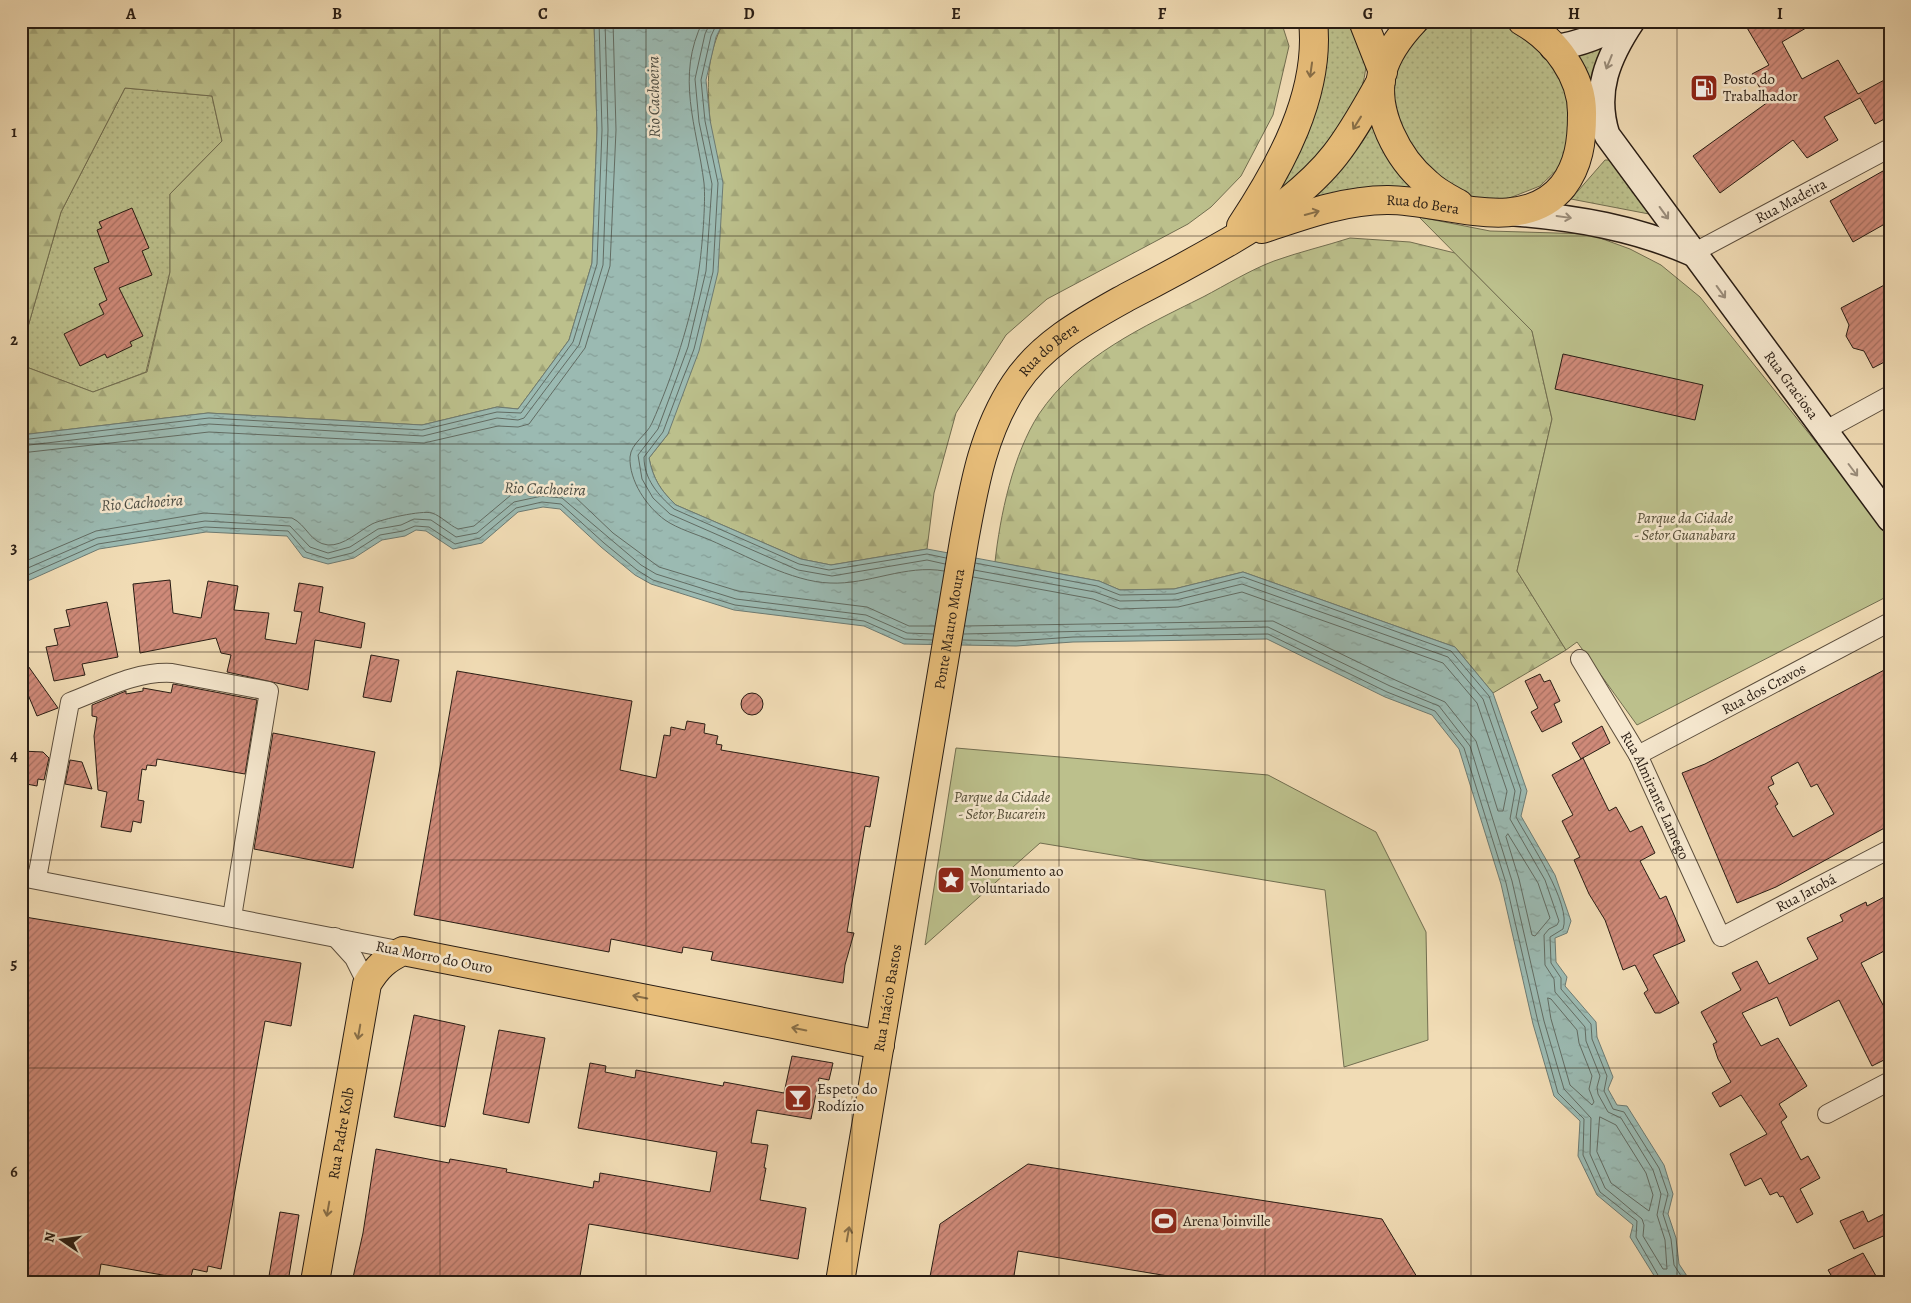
<svg xmlns="http://www.w3.org/2000/svg" width="1911" height="1303" font-family="Alegreya,serif">
  <style>
    .grass { fill: url(#grass-dots); stroke: #726e50 }
    .forest { fill: url(#forest-firs); stroke: #726e50 }
    .park { fill: #bcc08c; stroke: #726e50 }
    .water { fill: url(#water-ripples); stroke: #6d7b73 }
    .lines { fill: none; stroke-linecap: round; stroke-linejoin: round }
    .shore { stroke: #626c63; stroke-width: 1 }
    .building { fill: url(#building-hatch); stroke: #291d14; fill-rule: evenodd }
    .street-casing { stroke: #5b4d3c; stroke-width: 20 }
    .secondary-casing { stroke: #291d14; stroke-width: 28 }
    .primary-casing { stroke: #291d14; stroke-width: 30 }
    .street { stroke: #f6e8cf; stroke-width: 18 }
    .secondary { stroke: #f6e8cf; stroke-width: 25 }
    .primary { stroke: #e8be7a; stroke-width: 28 }
    .oneway { stroke: #9a8d7b }
    .oneway2 { stroke: #886e47 }
    .grid { fill: none; stroke: #291d14; stroke-width: 1; stroke-opacity: 0.55 }
    .labels { text-anchor: middle; stroke-width: 5; stroke-linejoin: round; paint-order: stroke }
    .poi-label { font-size: 15px; fill: #291d14; stroke: #f6e8cf; text-anchor: start }
    .street-label { font-size: 15px; fill: #291d14; stroke: #f6e8cf }
    .park-label { font-size: 15px; font-style: italic; fill: #554e38; stroke: #f6e8cf }
    .water-label { font-size: 16px; font-style: italic; fill: #4b4c43; stroke: #f6e8cf }
    .neatline { fill: none; stroke: #291d14; stroke-width: 2 }
    .grid-label { font-size: 16px; text-anchor: middle; font-weight: bold; fill: #291d14 }
  </style>
  <defs>
    <pattern id="grass-dots" width="8" height="8" patternUnits="userSpaceOnUse" patternTransform="scale(1.25)"><rect width="8" height="8" fill="#bcc08c"/><path d="M2 2h.1M6 6h.1" fill="none" stroke="#a2a578" stroke-width="1.8" stroke-linecap="round"/></pattern>
    <pattern id="forest-firs" width="22" height="20" patternUnits="userSpaceOnUse" patternTransform="scale(1.25)"><rect width="22" height="20" fill="#bcc08c"/><path d="M5 1l3.5 6h-7zM16 11l3.5 6h-7z" fill="#a2a578"/></pattern>
    <pattern id="water-ripples" width="26" height="14" patternUnits="userSpaceOnUse" patternTransform="scale(1.25)"><rect width="26" height="14" fill="#9bbab2"/><path d="M2 4q2-2 4 0t4 0M15 11q2-2 4 0t4 0" fill="none" stroke="#869f98"/></pattern>
    <pattern id="building-hatch" width="6" height="6" patternUnits="userSpaceOnUse" patternTransform="scale(1.25)"><rect width="6" height="6" fill="#cf8a79"/><path d="M-1 1l2-2M0 6l6-6M5 7l2-2" fill="none" stroke="#a87062"/></pattern>
  </defs>
  <rect width="100%" height="100%" fill="#f1dcb5"/>
  <filter id="stains"><feTurbulence type="fractalNoise" baseFrequency=".004" numOctaves="4"/><feColorMatrix values="0 0 0 0 .2 0 0 0 0 .09 0 0 0 0 .02 0 0 0 .5 -.17"/></filter>
  <radialGradient id="worn" r=".72"><stop offset=".6" stop-color="#630" stop-opacity="0"/><stop offset="1" stop-color="#630" stop-opacity=".3"/></radialGradient>
  <g class="grass">
    <path d="M1327,21H1353C1356,29 1361,38 1364,46C1375,85 1339,139 1312,166C1300,178 1284,189 1271,200C1298,157 1320,111 1327,60C1328,48 1327,34 1327,21Z"/>
    <path d="M1436,21H1509L1560,65L1573,98L1565,162L1540,186L1507,199L1472,198L1441,184L1405,146L1393,115V80L1407,47Z"/>
    <path d="M1608,42L1590,82L1573,56Z"/>
    <path d="M125,88L212,96L222,141L170,194V272L146,372L93,392L21,365V351L61,212Z"/>
    <path d="M1375,114L1418,189L1288,211Z"/>
    <path d="M1605,160H1609L1649,214L1571,199Z"/>
  </g>
  <g class="forest">
    <path d="M21,21H594L597,130L592,263L569,340L518,409L497,407L422,425L208,413L21,435V365L93,392L147,372L170,272V194L222,141L212,96L125,88L61,212L21,351Z"/>
    <path d="M724,21H1281L1289,46L1273,115L1241,176L1211,207L1188,224L1047,299L1006,335L956,413L934,493L927,549L831,565L801,559L676,505C661,491 653,479 649,458L668,434L710,120C707,82 706,57 724,21Z"/>
    <path d="M1350,238L1410,242L1455,253L1532,331L1552,419L1517,571L1566,650L1493,693L1455,647L1243,572L1174,589L1120,590L1099,581L995,562C1000,516 1013,454 1039,414C1078,356 1143,327 1203,297C1226,285 1250,270 1274,261C1299,252 1325,246 1350,238Z"/>
  </g>
  <g class="park">
    <path d="M1419,217L1490,231L1589,234L1630,249L1661,265L1700,297L1890,535V595L1637,725L1577,642L1566,650L1517,571L1552,419L1532,331Z"/>
    <path d="M956,748L1268,775L1376,832L1426,932L1428,1040L1344,1067L1325,890L1040,843L925,945Z"/>
  </g>
  <path class="water" d="M594,21H724L716,37L706,80L710,120L723,183L718,272L699,351L668,434L649,458C653,479 661,491 676,505L801,559L831,565L927,549L1099,581L1120,590L1174,589L1243,572L1455,647L1493,693L1527,791L1521,816L1555,875L1571,921L1567,933L1555,938L1556,962L1567,977L1565,986L1596,1022L1597,1037L1613,1077L1608,1089L1617,1105L1627,1106L1664,1165L1673,1194L1668,1214L1676,1238L1679,1264L1691,1282H1658L1630,1237L1633,1225L1597,1195L1578,1156L1580,1121L1554,1096L1533,1024L1501,884L1459,749L1432,715L1385,697L1267,639L1073,642L1016,646L904,644L864,626L734,610L651,584L635,575L601,547L560,509L543,507L518,512L482,543L453,549L426,531L416,530L405,536L382,540L354,558L328,564L303,557L287,536L206,532L99,549L21,584V435L208,413L422,425L497,407L518,409L569,340L592,263L597,130Z"/>
  <g class="lines">
    <g class="shore">
      <path d="M703,21C675,77 697,126 704,183C706,202 702,249 699,269C692,318 672,378 652,423C647,435 631,443 630,457C629,481 647,507 665,520C678,529 696,534 710,540C745,555 792,582 830,583C868,585 906,564 944,571"/>
      <path d="M711,21L705,34L695,79L699,122L712,184L706,271L688,347L658,429L638,455L642,479L653,498L670,514L798,570L832,576L927,560L945,564"/>
      <path d="M718,21L711,36L701,80L705,121L718,183L713,272L694,349L663,432L644,457C644,479 658,495 674,509L799,564L829,570L927,554L946,558"/>
      <path d="M21,440L209,418L422,430L497,412L521,413L573,342L597,264L602,130L599,21"/>
      <path d="M21,446L209,424L423,436L497,418L518,420L524,418L579,345L603,265L608,130L605,21"/>
      <path d="M21,453L209,432L424,443L498,426L518,427L529,424L585,348L610,266L616,130L613,21"/>
      <path d="M21,563L96,531L204,513L292,518C307,525 310,543 328,545C344,546 359,531 372,524C382,519 422,510 432,513C441,516 449,525 458,529L474,526L511,495L541,488L563,491L573,495L613,533L659,567L738,591L867,607L909,626H935"/>
      <path d="M975,563L1097,586L1120,595L1175,594L1243,577L1451,651L1489,696L1521,790L1516,817C1529,841 1572,904 1563,929L1550,937L1551,963L1561,978V989L1591,1024L1592,1039L1607,1076L1604,1091L1613,1109L1624,1112L1659,1168L1668,1194L1663,1214L1671,1239L1674,1265L1685,1282"/>
      <path d="M21,571L97,538L205,521L290,526L310,547L328,553L350,547L378,529L401,525L414,519L431,520L456,537L477,533L514,502L542,496L562,498L641,565L656,574L736,599L866,615L907,633L933,634"/>
      <path d="M21,578L98,544L205,527L288,531L306,552L328,559L352,553L380,535L403,531L415,526L429,527L455,544L480,538L516,508L542,502L561,504L604,543L637,570L653,580L735,605L864,621L905,639L932,640"/>
      <path d="M965,626L1273,621L1393,679L1445,702L1476,741L1498,811H1503L1507,791L1477,703L1443,663L1242,592L1178,607L1120,609L1093,599L973,577"/>
      <path d="M964,634L1268,627L1390,686L1439,706L1470,746L1512,881L1544,1021L1564,1089L1591,1118L1590,1154L1605,1188L1642,1219L1644,1225L1643,1236L1663,1269H1667L1665,1240L1657,1215L1661,1194L1653,1170L1621,1118L1608,1112L1598,1094L1597,1087L1600,1076L1586,1041L1585,1027L1555,992L1554,979L1545,965L1544,935L1549,929L1557,925L1559,921L1545,880L1510,819L1515,791L1483,699L1448,657L1242,584L1176,600L1120,601L1095,592L974,570"/>
      <path d="M963,640L1016,641L1073,637L1268,634L1387,692L1435,711L1464,748L1506,883L1538,1022L1558,1093L1584,1119L1583,1155L1600,1192L1637,1221L1636,1237L1662,1282"/>
      <path d="M1508,834L1538,883L1550,918L1535,936L1532,935L1519,879L1506,837Z"/>
      <path d="M1548,998L1551,999L1577,1030L1579,1043L1592,1076L1589,1089L1594,1102L1592,1105L1570,1085L1551,1019Z"/>
      <path d="M1600,1117L1616,1125L1646,1173L1653,1195L1649,1211L1611,1183L1597,1152Z"/>
    </g>
  </g>
  <g class="building">
    <path d="M1743,21H1818L1782,42L1802,79L1838,60L1858,94L1890,77V116L1875,124L1860,98L1824,117L1838,140L1807,158L1793,140L1720,193L1693,156L1768,102L1752,74L1769,65Z"/>
    <path d="M1890,167V221L1853,242L1830,201Z"/>
    <path d="M132,208L149,248L142,251L152,275L119,288L143,336L130,342L132,346L107,358L105,354L80,366L64,334L104,314L99,304L107,300L94,268L109,262L97,230L102,228L99,222Z"/>
    <path d="M1890,282V359L1873,368L1864,351L1853,348L1846,336L1849,325L1841,308Z"/>
    <path d="M1563,354L1703,385L1695,420L1555,389Z"/>
    <path d="M170,580L173,613L201,618L208,581L238,586L234,610L269,613L265,639L296,644L302,612L294,611L299,583L323,587L319,612L365,623L361,648L315,640L308,690L227,672L231,655L221,653L216,638L140,653L133,584Z"/>
    <path d="M107,602L118,657L82,664L85,675L54,681L46,647L58,645L54,629L70,626L66,610Z"/>
    <path d="M371,655L399,660L391,702L363,697Z"/>
    <path d="M21,656L58,708L37,716L21,678Z"/>
    <path d="M1890,667V825L1776,887L1737,903L1682,773L1705,764ZM1798,762L1811,787L1817,784L1834,814L1793,837L1775,806L1778,804L1768,787L1774,784L1771,777Z"/>
    <path d="M457,671L632,701L620,770L656,778L664,735L670,736L671,727L685,730L687,721L705,724L704,733L718,736L716,744L722,745L721,750L879,777L870,827L865,826L847,932L854,933L845,965L843,983L711,960L713,952L683,947L682,953L611,939L609,952L414,915Z"/>
    <path d="M1540,674L1544,682L1550,680L1560,701L1554,704L1562,722L1542,732L1531,712L1538,708L1525,681Z"/>
    <path d="M173,684L257,700L245,774L157,759L156,766L147,765L146,770L142,769L138,800L144,801L141,823L133,821L131,832L101,827L107,792L98,790L94,736L97,717L92,716V705L126,691V694L143,691V688L171,693Z"/>
    <circle cx="752" cy="704" r="11"/>
    <path d="M1602,726L1610,743L1581,759L1572,743Z"/>
    <path d="M273,733L375,752L353,868L254,849Z"/>
    <path d="M21,751L43,752L49,758L44,780L38,779L37,786L21,783Z"/>
    <path d="M1583,758L1609,811L1616,807L1630,832L1642,826L1655,853L1640,861L1660,899L1666,896L1685,941L1653,955L1679,1003L1660,1013H1655L1644,993L1648,990L1635,965L1623,970L1605,920L1589,894L1574,860L1580,857L1562,821L1573,815L1552,775Z"/>
    <path d="M70,760L82,762L92,789L65,784Z"/>
    <path d="M1890,894V948L1861,963L1883,1005L1890,1002V1057L1872,1066L1839,1000L1790,1026L1777,997L1742,1013L1761,1046L1778,1038L1807,1086L1779,1104L1787,1117L1781,1122L1801,1160L1808,1156L1820,1178L1800,1189L1813,1214L1797,1223L1783,1196L1780,1197L1777,1192L1770,1195L1761,1178L1745,1186L1730,1154L1767,1134L1741,1095L1720,1107L1712,1093L1731,1082L1718,1059L1713,1044L1717,1042L1701,1012L1741,990L1732,973L1757,961L1769,984L1818,959L1807,938L1843,921L1840,915L1866,902L1867,906Z"/>
    <path d="M25,917L301,963L291,1026L265,1021L221,1269L208,1266L207,1272L193,1269L190,1280L101,1264L98,1282H21V938Z"/>
    <path d="M414,1015L465,1026L445,1127L394,1117Z"/>
    <path d="M499,1030L545,1038L529,1123L483,1114Z"/>
    <path d="M792,1056L833,1063L829,1080L819,1078L811,1119L757,1110L751,1143L768,1145L764,1168H766L760,1200L806,1208L798,1259L589,1224L579,1282H352L363,1233L376,1149L449,1163L450,1159L507,1169L506,1172L593,1188L594,1181L599,1182L600,1173L710,1192L717,1152L578,1128L590,1063L606,1066L605,1072L635,1078L636,1070L723,1086L724,1082L784,1093Z"/>
    <path d="M1028,1164L1382,1219L1420,1282H1204L1018,1251L1013,1282H929L940,1224Z"/>
    <path d="M1863,1211L1868,1222L1890,1211V1233L1854,1249L1840,1221Z"/>
    <path d="M280,1212L299,1215L288,1282H268Z"/>
    <path d="M1863,1253L1876,1276L1865,1282H1835L1828,1270Z"/>
  </g>
  <g class="lines">
    <defs>
      <g id="street">
        <path id="s1" d="M1693,253L1890,148"/>
        <path d="M1824,431L1890,395"/>
        <path id="s2" d="M1580,659L1638,755L1721,937L1890,849"/>
        <path id="s3" d="M1638,755L1890,622"/>
        <path d="M21,877L403,951"/>
        <path d="M37,878L70,702C104,689 136,671 172,673L269,691L232,917"/>
        <path d="M335,937L354,958L367,984"/>
        <path d="M1827,1114L1890,1081"/>
      </g>
      <g id="secondary">
        <path id="s4" d="M1632,21C1608,57 1593,92 1607,135L1890,519"/>
        <path d="M1553,48C1581,44 1602,35 1627,21"/>
        <path d="M1515,213C1577,218 1635,228 1692,253"/>
      </g>
      <g id="primary">
        <path d="M1363,21L1383,72"/>
        <path d="M1414,21C1400,36 1387,53 1382,73C1373,112 1398,159 1427,183C1436,192 1448,198 1459,204"/>
        <path d="M1241,226C1280,167 1321,94 1313,21"/>
        <path id="s5" d="M1262,229C1301,216 1344,200 1387,200C1441,199 1522,237 1563,186C1579,165 1582,141 1582,115C1583,76 1555,40 1522,21"/>
        <path id="s6" d="M315,1282L367,984C377,967 386,959 403,951L880,1045"/>
        <path id="s7" d="M840,1282L964,541C974,486 983,432 1015,384C1042,343 1086,320 1127,297C1162,279 1197,260 1230,241C1265,221 1311,186 1335,155C1353,132 1367,106 1381,81"/>
      </g>
    </defs>
    <use href="#street" class="street-casing"/>
    <use href="#secondary" class="secondary-casing"/>
    <use href="#primary" class="primary-casing"/>
    <use href="#street" class="street"/>
    <use href="#secondary" class="secondary"/>
    <use href="#primary" class="primary"/>
  </g>
  <defs><path id="oneway-shaft" d="M-6 0H5M1.5-3L5.5 0L1.5 3" fill="none" stroke-width="1.6" stroke-linecap="round" stroke-linejoin="round" transform="scale(1.25)"/></defs>
  <g class="oneway">
    <use href="#oneway-shaft" transform="translate(1609 62) rotate(112)"/>
    <use href="#oneway-shaft" transform="translate(1664 213) rotate(54)"/>
    <use href="#oneway-shaft" transform="translate(1564 217) rotate(8)"/>
    <use href="#oneway-shaft" transform="translate(1721 292) rotate(54)"/>
    <use href="#oneway-shaft" transform="translate(1853 470) rotate(53)"/>
  </g>
  <g class="oneway2">
    <use href="#oneway-shaft" transform="translate(1311 70) rotate(98)"/>
    <use href="#oneway-shaft" transform="translate(1357 123) rotate(122)"/>
    <use href="#oneway-shaft" transform="translate(1312 213) rotate(-15)"/>
    <use href="#oneway-shaft" transform="translate(640 997) rotate(-169)"/>
    <use href="#oneway-shaft" transform="translate(799 1029) rotate(-169)"/>
    <use href="#oneway-shaft" transform="translate(359 1032) rotate(100)"/>
    <use href="#oneway-shaft" transform="translate(328 1209) rotate(100)"/>
    <use href="#oneway-shaft" transform="translate(848 1234) rotate(-80)"/>
  </g>
  <path class="grid" d="M234,21V1282M440,21V1282M646,21V1282M852,21V1282M1059,21V1282M1265,21V1282M1471,21V1282M1677,21V1282M21,236H1890M21,444H1890M21,652H1890M21,860H1890M21,1068H1890"/>
  <defs>
    <symbol id="fuel-square" viewBox="-11 -11 22 22"><rect x="-9" y="-9" width="18" height="18" rx="4" fill="#8f2418" stroke="#f6e8cf"/><path d="M-5.5-6h7V0h2V4h1.3V-2.5L3-4.5l.8-.8L6-3V5H2.5V1h-1V6h-7ZM-4.2-4.7v3.2H.2V-4.7Z" fill="#fff"/></symbol>
    <symbol id="sight-square" viewBox="-11 -11 22 22"><rect x="-9" y="-9" width="18" height="18" rx="4" fill="#8f2418" stroke="#f6e8cf"/><path d="M0-6L1.8-2.2L6-1.7L2.9 1.2L3.7 5.4L0 3.3L-3.7 5.4L-2.9 1.2L-6-1.7L-1.8-2.2Z" fill="#fff"/></symbol>
    <symbol id="bar-square" viewBox="-11 -11 22 22"><rect x="-9" y="-9" width="18" height="18" rx="4" fill="#8f2418" stroke="#f6e8cf"/><path d="M-6-5H6L.8 .8V4.5H3.5V6h-7V4.5H-.8V.8Z" fill="#fff"/></symbol>
    <symbol id="stadium-square" viewBox="-11 -11 22 22"><rect x="-9" y="-9" width="18" height="18" rx="4" fill="#8f2418" stroke="#f6e8cf"/><path d="M0-5a6.5 5 0 1 0 0 10a6.5 5 0 1 0 0-10ZM-3.5-1.8h7v3.6h-7Z" fill="#fff"/></symbol>
  </defs>
  <g fill-rule="evenodd">
    <use href="#fuel-square" x="1688" y="72" width="32" height="32"/>
    <use href="#sight-square" x="935" y="864" width="32" height="32"/>
    <use href="#bar-square" x="782" y="1082" width="32" height="32"/>
    <use href="#stadium-square" x="1148" y="1205" width="32" height="32"/>
  </g>
  <g class="labels">
    <g class="poi-label">
      <text x="1723" y="84">Posto do<tspan x="1723" dy="17">Trabalhador</tspan></text>
      <text x="970" y="876">Monumento ao<tspan x="970" dy="17">Voluntariado</tspan></text>
      <text x="817" y="1094">Espeto do<tspan x="817" dy="17">Rodízio</tspan></text>
      <text x="1183" y="1226">Arena Joinville</text>
    </g>
    <g class="street-label">
      <text dy="5" stroke="none"><textPath href="#s1" startOffset="111">Rua Madeira</textPath></text>
      <text dy="5" stroke="none"><textPath href="#s5" startOffset="165">Rua do Bera</textPath></text>
      <text dy="5" stroke="none"><textPath href="#s7" startOffset="966">Rua do Bera</textPath></text>
      <text dy="5" stroke="none"><textPath href="#s4" startOffset="432">Rua Graciosa</textPath></text>
      <text dy="5" stroke="none"><textPath href="#s7" startOffset="662">Ponte Mauro Moura</textPath></text>
      <text dy="5" stroke="none"><textPath href="#s3" startOffset="142">Rua dos Cravos</textPath></text>
      <text dy="5" stroke="none"><textPath href="#s2" startOffset="156">Rua Almirante Lamego</textPath></text>
      <text dy="5" stroke="none"><textPath href="#s2" startOffset="408">Rua Jatobá</textPath></text>
      <text transform="translate(434 957) rotate(11)" y="5">Rua Morro do Ouro</text>
      <text dy="5" stroke="none"><textPath href="#s7" startOffset="288">Rua Inácio Bastos</textPath></text>
      <text dy="5" stroke="none"><textPath href="#s6" startOffset="151">Rua Padre Kolb</textPath></text>
    </g>
    <g class="park-label">
      <text x="1685" y="523">Parque da Cidade<tspan x="1685" dy="17">- Setor Guanabara</tspan></text>
      <text x="1002" y="802">Parque da Cidade<tspan x="1002" dy="17">- Setor Bucarein</tspan></text>
    </g>
    <g class="water-label">
      <text transform="translate(653 97) rotate(-91)" y="6">Rio Cachoeira</text>
      <text transform="translate(545 488) rotate(2)" y="6">Rio Cachoeira</text>
      <text transform="translate(142 502) rotate(-4)" y="6">Rio Cachoeira</text>
    </g>
  </g>
  <rect width="1911" height="1303" fill="none" stroke="#f1dcb5" stroke-width="55"/>
  <g transform="translate(62 1240) rotate(283)" stroke="#f6e8cf" stroke-width="4" paint-order="stroke">
  <path d="M0-4L9 19L0 12L-9 19Z" fill="#291d14"/>
  <text y="-8" font-size="14" font-weight="bold" text-anchor="middle" fill="#291d14">N</text>
  </g>
  <rect x="28" y="28" width="1856" height="1248" class="neatline"/>
  <g class="grid-label">
    <text x="131" y="19">A</text>
    <text x="337" y="19">B</text>
    <text x="543" y="19">C</text>
    <text x="749" y="19">D</text>
    <text x="956" y="19">E</text>
    <text x="1162" y="19">F</text>
    <text x="1368" y="19">G</text>
    <text x="1574" y="19">H</text>
    <text x="1780" y="19">I</text>
    <text x="14" y="137">1</text>
    <text x="14" y="345">2</text>
    <text x="14" y="553">3</text>
    <text x="14" y="761">4</text>
    <text x="14" y="969">5</text>
    <text x="14" y="1177">6</text>
  </g>
  <rect width="100%" height="100%" filter="url(#stains)"/>
  <rect width="100%" height="100%" fill="url(#worn)"/>
</svg>
